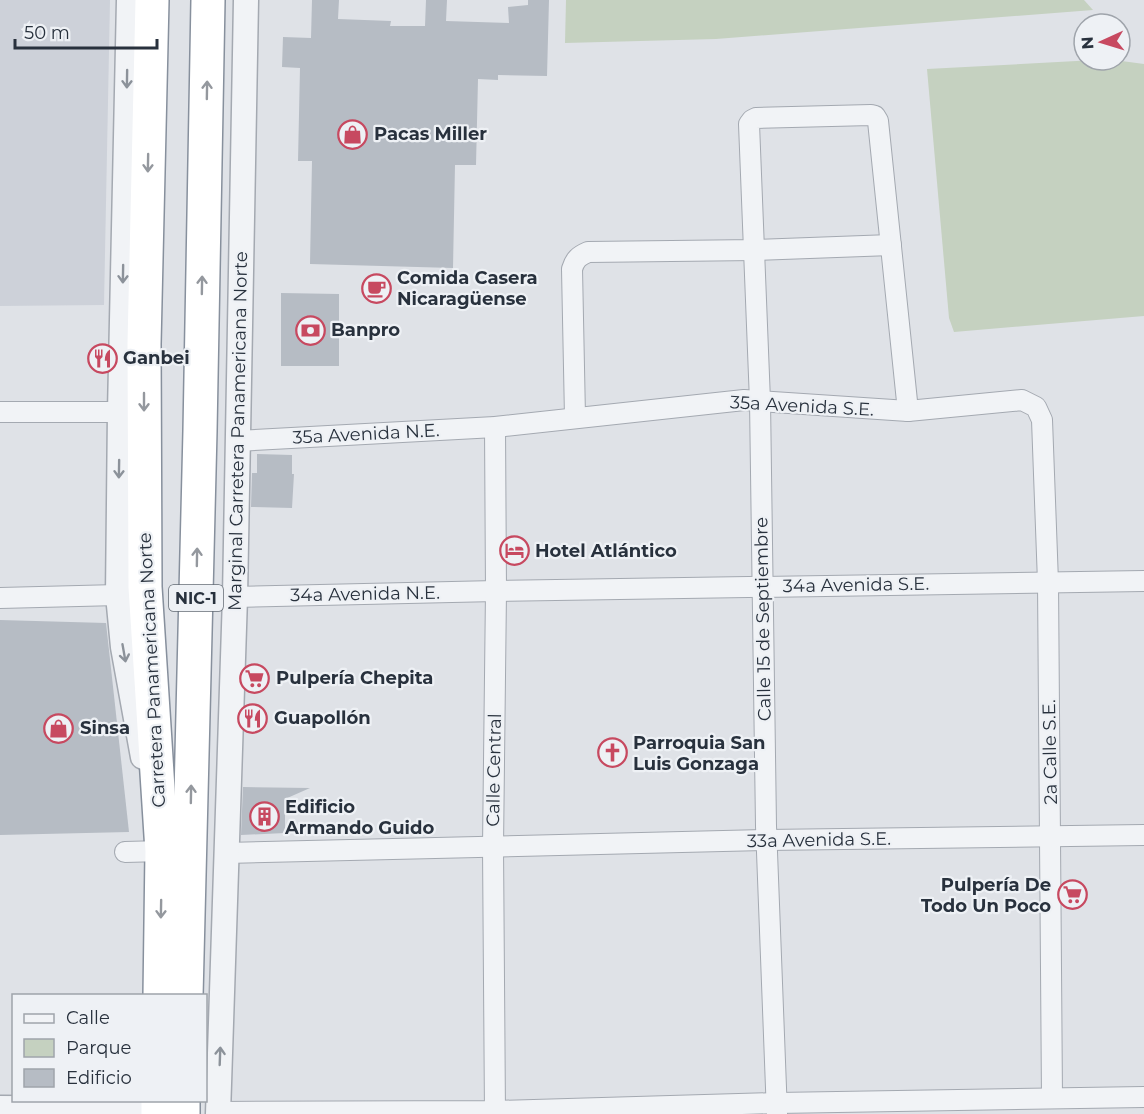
<svg xmlns="http://www.w3.org/2000/svg" width="1144" height="1114" font-family="Montserrat,sans-serif">
  <style>
    .built { fill: #cdd1d9 }
    .green { fill: #c5d1c0 }
    .building { fill: #b6bcc4 }
    .lines { fill: none; stroke-linecap: round; stroke-linejoin: round }
    .minor-casing { stroke: #a4a9b1; stroke-width: 22 }
    .tertiary-casing { stroke: #a4a9b1; stroke-width: 27 }
    .trunk-casing { stroke: #87909d; stroke-width: 36 }
    .minor { stroke: #f1f3f6; stroke-width: 20 }
    .tertiary { stroke: #f1f3f6; stroke-width: 24 }
    .trunk { stroke: #fff; stroke-width: 33 }
    .oneway { stroke: #8c929a }
    .oneway2 { stroke: #94989e }
    .labels { text-anchor: middle; stroke-width: 4.5; stroke-linejoin: round; paint-order: stroke }
    .shield { fill: #eef1f5; stroke: #636b74; stroke-width: 1.5 }
    .shield-label { font-size: 16px; font-weight: bold; fill: #28313d }
    .poi-label { font-size: 18px; font-weight: bold; fill: #28313d; stroke: #eef1f5; text-anchor: start }
    .street-label { font-size: 18px; fill: #28313d; stroke: #eef1f5 }
  </style>
  <rect width="100%" height="100%" fill="#dfe2e7"/>
  <path class="built" d="M0,0H110L104,305L0,306Z"/>
  <g class="green">
    <path d="M566,0H1084L1093,10L716,39L565,43Z"/>
    <path d="M1095,60H1114L1144,64V316L954,332L949,318L927,69Z"/>
  </g>
  <g class="building">
    <path d="M312,0H339L338,19L391,21L390,26H425L426,0H447L446,21L509,23L508,7L528,5V0H549L547,76L498,75V80L478,79L476,165H455L453,268L310,264L312,161H298L300,68L282,67L283,37L311,38Z"/>
    <path d="M281,293L339,294V366H281Z"/>
    <path d="M257,454L292,455V474H294L292,508L251,507L252,473H257Z"/>
    <path d="M0,620L106,623L129,832L0,835Z"/>
    <path d="M243,787L310,788L285,799V833L241,835Z"/>
  </g>
  <g class="lines">
    <defs>
      <g id="minor">
        <path d="M0,412H120"/>
        <path d="M575,417L572,269C575,259 579,256 588,252L755,250L891,245"/>
        <path d="M237,441L495,427L744,400L908,411L1022,400L1036,407L1042,420L1048,582L1052,1098"/>
        <path d="M235,597L496,591L1144,581"/>
        <path d="M0,598L118,595"/>
        <path d="M125,852L162,851"/>
        <path d="M226,853L766,840L1144,835"/>
        <path d="M218,1112L495,1111L777,1103L1144,1097"/>
        <path d="M495,1114L493,847L496,591L495,427"/>
        <path d="M777,1114L766,826L760,401L749,124L752,120L756,118L871,115L875,116L878,121L908,411"/>
      </g>
      <g id="tertiary">
        <path d="M129,0L120,412L118,595L123,647L143,757"/>
        <path d="M0,1108L158,1109"/>
        <path d="M218,1114L235,597L246,0"/>
      </g>
      <g id="trunk">
        <path d="M152,0L144,344L145,587L162,851L160,996"/>
        <path d="M186,996L200,431L208,0"/>
        <path d="M158,1114V1100"/>
        <path d="M183,1114V1100"/>
      </g>
    </defs>
    <use href="#minor" class="minor-casing"/>
    <use href="#tertiary" class="tertiary-casing"/>
    <use href="#trunk" class="trunk-casing"/>
    <use href="#minor" class="minor"/>
    <use href="#tertiary" class="tertiary"/>
    <use href="#trunk" class="trunk"/>
  </g>
  <defs><path id="oneway-shaft" d="M-6 0H5M1.5-3L5.5 0L1.5 3" fill="none" stroke-width="1.6" stroke-linecap="round" stroke-linejoin="round" transform="scale(1.5)"/></defs>
  <g class="oneway">
    <use href="#oneway-shaft" transform="translate(127 79) rotate(91)"/>
    <use href="#oneway-shaft" transform="translate(123 274) rotate(91)"/>
    <use href="#oneway-shaft" transform="translate(119 469) rotate(91)"/>
    <use href="#oneway-shaft" transform="translate(124 653) rotate(80)"/>
    <use href="#oneway-shaft" transform="translate(220 1056) rotate(-88)"/>
  </g>
  <g class="oneway2">
    <use href="#oneway-shaft" transform="translate(207 90) rotate(-89)"/>
    <use href="#oneway-shaft" transform="translate(148 163) rotate(91)"/>
    <use href="#oneway-shaft" transform="translate(202 285) rotate(-89)"/>
    <use href="#oneway-shaft" transform="translate(144 402) rotate(90)"/>
    <use href="#oneway-shaft" transform="translate(197 557) rotate(-89)"/>
    <use href="#oneway-shaft" transform="translate(191 794) rotate(-89)"/>
    <use href="#oneway-shaft" transform="translate(161 909) rotate(91)"/>
  </g>
  <defs>
    <symbol id="shop-ring" viewBox="-11 -11 22 22"><circle r="9.5" fill="#eef1f5" stroke="#c74960" stroke-width="1.5"/><path d="M-5-2.5h2.3a2.7 3.5 0 0 1 5.4 0H5L5.5 6h-11ZM-1.5-2.5h3a1.5 2.3 0 0 0-3 0Z" fill="#c74960"/></symbol>
    <symbol id="cafe-ring" viewBox="-11 -11 22 22"><circle r="9.5" fill="#eef1f5" stroke="#c74960" stroke-width="1.5"/><path d="M-5.5-4.5H6V0H3Q3 3.5 0 3.5H-2.5Q-5.5 3.5-5.5 0ZM3-3.2v2h1.7v-2ZM-6 4.5H4V6H-6Z" fill="#c74960"/></symbol>
    <symbol id="bank-ring" viewBox="-11 -11 22 22"><circle r="9.5" fill="#eef1f5" stroke="#c74960" stroke-width="1.5"/><path d="M-6-4H6V4H-6ZM0-2.3a2.3 2.3 0 1 0 0 4.6a2.3 2.3 0 1 0 0-4.6Z" fill="#c74960"/></symbol>
    <symbol id="restaurant-ring" viewBox="-11 -11 22 22"><circle r="9.5" fill="#eef1f5" stroke="#c74960" stroke-width="1.5"/><path d="M-5-6h1v4h1v-4h1v4h1v-4h1v5L-1.5 .5V6h-2V.5L-5-1ZM5-6V6H3V1.5H1.5Q1.5-4 5-6Z" fill="#c74960"/></symbol>
    <symbol id="hotel-ring" viewBox="-11 -11 22 22"><circle r="9.5" fill="#eef1f5" stroke="#c74960" stroke-width="1.5"/><path d="M-6-4.5h1.5V1H6V5H4.5V3h-9V5H-6ZM-4 0a1.8 1.8 0 1 1 3.6 0ZM.5 0V-2.5h3Q6-2.5 6 0Z" fill="#c74960"/></symbol>
    <symbol id="supermarket-ring" viewBox="-11 -11 22 22"><circle r="9.5" fill="#eef1f5" stroke="#c74960" stroke-width="1.5"/><path d="M-6-5.5h2.5l.6 2H6L4.5 2H-2.5L-4.4-4H-6ZM-1.5 3.2a1.3 1.3 0 1 0 .1 0ZM3 3.2a1.3 1.3 0 1 0 .1 0Z" fill="#c74960"/></symbol>
    <symbol id="church-ring" viewBox="-11 -11 22 22"><circle r="9.5" fill="#eef1f5" stroke="#c74960" stroke-width="1.5"/><path d="M-1.2-6h2.4v3.5h3.3v2.4h-3.3V6h-2.4V-.1h-3.3v-2.4h3.3Z" fill="#c74960"/></symbol>
    <symbol id="building-ring" viewBox="-11 -11 22 22"><circle r="9.5" fill="#eef1f5" stroke="#c74960" stroke-width="1.5"/><path d="M-4-6H4V6H1V3H-1V6H-4ZM-2.5-4.3h1.7v1.8h-1.7ZM.8-4.3h1.7v1.8H.8ZM-2.5-1h1.7V.8h-1.7ZM.8-1h1.7V.8H.8Z" fill="#c74960"/></symbol>
  </defs>
  <g fill-rule="evenodd">
    <use href="#shop-ring" x="336" y="118" width="33" height="33"/>
    <use href="#cafe-ring" x="360" y="272" width="33" height="33"/>
    <use href="#bank-ring" x="294" y="314" width="33" height="33"/>
    <use href="#restaurant-ring" x="86" y="342" width="33" height="33"/>
    <use href="#hotel-ring" x="498" y="534" width="33" height="33"/>
    <use href="#supermarket-ring" x="238" y="662" width="33" height="33"/>
    <use href="#restaurant-ring" x="236" y="702" width="33" height="33"/>
    <use href="#shop-ring" x="42" y="712" width="33" height="33"/>
    <use href="#church-ring" x="596" y="736" width="33" height="33"/>
    <use href="#building-ring" x="248" y="800" width="33" height="33"/>
    <use href="#supermarket-ring" x="1056" y="878" width="33" height="33"/>
  </g>
  <g class="labels">
    <rect class="shield" x="169" y="585" width="54" height="26" rx="4.5"/>
    <g class="shield-label">
      <text x="196" y="604">NIC-1</text>
    </g>
    <g class="poi-label">
      <text x="374" y="140">Pacas Miller</text>
      <text x="397" y="284">Comida Casera<tspan x="397" dy="21">Nicaragüense</tspan></text>
      <text x="331" y="336">Banpro</text>
      <text x="123" y="364">Ganbei</text>
      <text x="535" y="557">Hotel Atlántico</text>
      <text x="276" y="684">Pulpería Chepita</text>
      <text x="274" y="724">Guapollón</text>
      <text x="80" y="734">Sinsa</text>
      <text x="633" y="749">Parroquia San<tspan x="633" dy="21">Luis Gonzaga</tspan></text>
      <text x="285" y="813">Edificio<tspan x="285" dy="21">Armando Guido</tspan></text>
      <text x="1051" y="891" text-anchor="end">Pulpería De<tspan x="1051" dy="21">Todo Un Poco</tspan></text>
    </g>
    <g class="street-label">
      <text transform="translate(802 406) rotate(3)" y="6">35a Avenida S.E.</text>
      <text transform="translate(238 431) rotate(-89)" y="6">Marginal Carretera Panamericana Norte</text>
      <text transform="translate(366 434) rotate(-3)" y="6">35a Avenida N.E.</text>
      <text transform="translate(856 585) rotate(-1)" y="6">34a Avenida S.E.</text>
      <text transform="translate(365 594) rotate(-1)" y="6">34a Avenida N.E.</text>
      <text transform="translate(763 619) rotate(-91)" y="6">Calle 15 de Septiembre</text>
      <text transform="translate(152 670) rotate(-93)" y="6">Carretera Panamericana Norte</text>
      <text transform="translate(1050 752) rotate(-91)" y="6">2a Calle S.E.</text>
      <text transform="translate(494 770) rotate(-89)" y="6">Calle Central</text>
      <text transform="translate(819 840) rotate(-1)" y="6">33a Avenida S.E.</text>
    </g>
  </g>
  <rect x="12" y="994" width="195" height="108" fill="#eef1f5" stroke="#9fa4ab" stroke-width="1.5"/>
  <rect x="24" y="1014" width="30" height="9" fill="#f1f3f6" stroke="#9fa4ab" stroke-width="1.5"/>
  <text x="66" y="1024" font-size="18" fill="#28313d">Calle</text>
  <rect x="24" y="1039" width="30" height="18" fill="#c5d1c0" stroke="#9fa4ab" stroke-width="1.5"/>
  <text x="66" y="1054" font-size="18" fill="#28313d">Parque</text>
  <rect x="24" y="1069" width="30" height="18" fill="#b6bcc4" stroke="#9fa4ab" stroke-width="1.5"/>
  <text x="66" y="1084" font-size="18" fill="#28313d">Edificio</text>
  <g transform="translate(1102 42) rotate(266)"><circle r="28" fill="#eef1f5" stroke="#9fa4ab" stroke-width="1.5"/>
  <path d="M0-4.5L10 22L0 15L-10 22Z" fill="#c74960"/>
  <text y="-9" font-size="16" font-weight="bold" text-anchor="middle" fill="#28313d">N</text>
  </g>
  <path d="M15 39v9h142v-9" fill="none" stroke="#28313d" stroke-width="3"/>
  <text x="24" y="39" font-size="18" fill="#28313d" stroke="#eef1f5" stroke-width="4.5" paint-order="stroke">50 m</text>
</svg>
